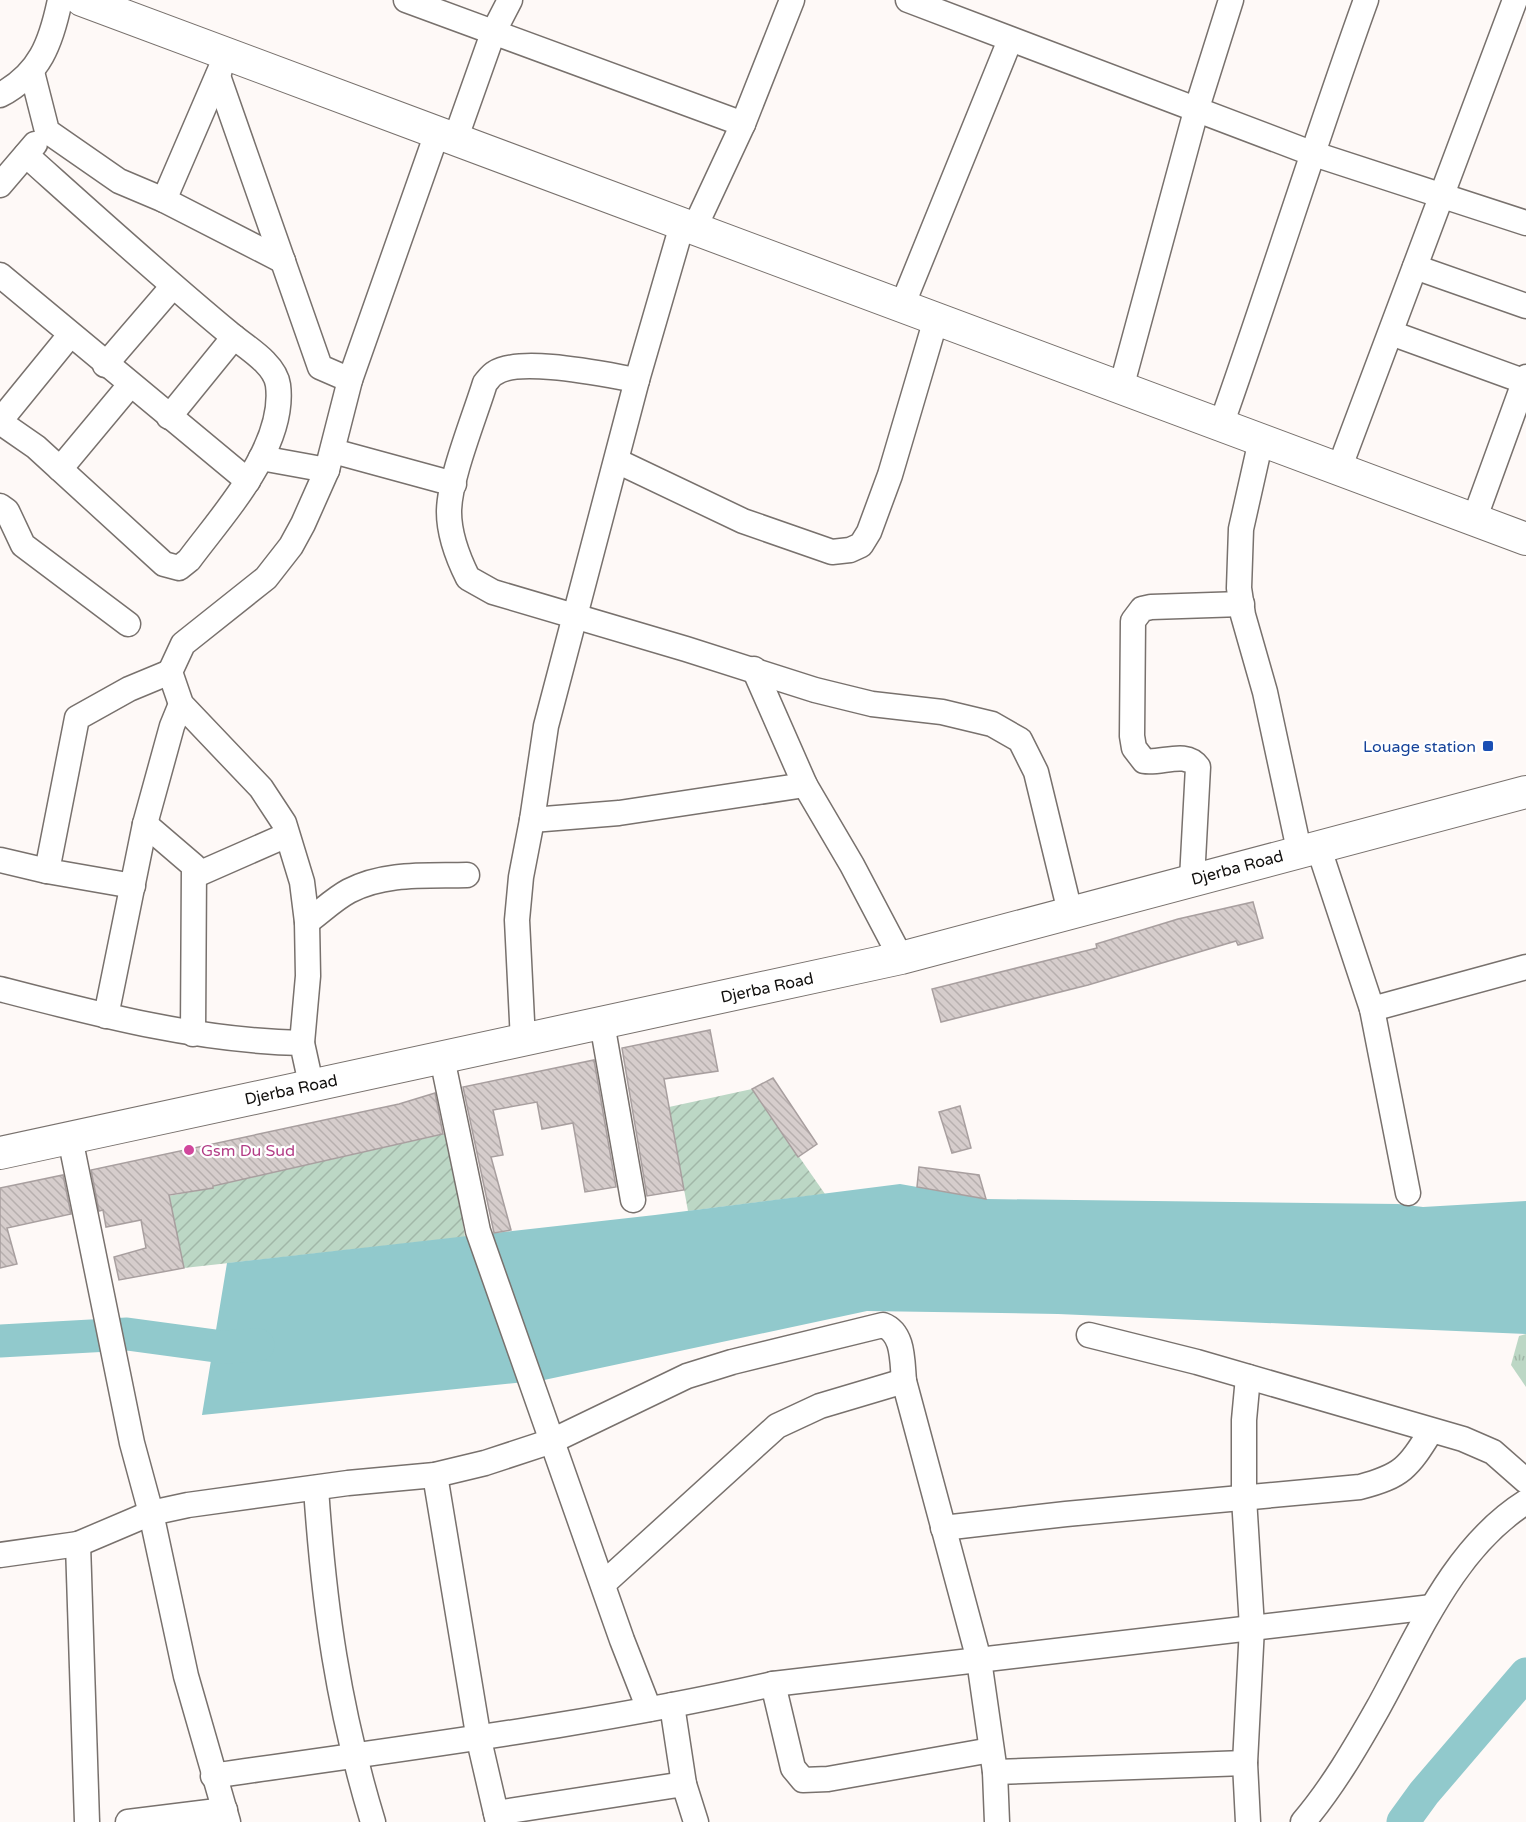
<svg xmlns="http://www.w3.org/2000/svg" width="1526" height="1822" font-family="'Varela Round',sans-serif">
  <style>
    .grass { fill: url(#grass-tufts) }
    .garden { fill: url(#garden-furrows) }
    .water { fill: #91c9cc }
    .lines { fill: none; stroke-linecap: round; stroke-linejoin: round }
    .river { stroke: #91c9cc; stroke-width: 33 }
    .building { fill: url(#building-back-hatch); stroke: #a89f9f; stroke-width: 1.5 }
    .minor-casing { stroke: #78716d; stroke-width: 27 }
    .major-casing { stroke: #78716d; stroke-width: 34 }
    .minor { stroke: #fff; stroke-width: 24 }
    .major { stroke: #fff; stroke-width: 32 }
    .transit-dot { fill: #1a4fb4; stroke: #fff; stroke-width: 2 }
    .hotel-dot { fill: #d1479c; stroke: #fff; stroke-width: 2 }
    .labels { text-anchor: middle; stroke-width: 4.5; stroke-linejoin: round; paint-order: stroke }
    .transit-label { font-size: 16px; fill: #164399; stroke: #fff; text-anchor: end }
    .street-label { font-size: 16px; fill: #100e0c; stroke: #fff }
    .hotel-label { font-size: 16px; fill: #b23c85; stroke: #fff; text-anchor: start }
  </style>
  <defs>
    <pattern id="grass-tufts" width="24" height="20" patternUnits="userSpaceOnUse" patternTransform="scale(1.5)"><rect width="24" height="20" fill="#bcd7c5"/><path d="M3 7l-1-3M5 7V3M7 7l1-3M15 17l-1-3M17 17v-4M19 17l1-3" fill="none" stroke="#a1b7a8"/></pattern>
    <pattern id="garden-furrows" width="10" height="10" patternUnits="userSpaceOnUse" patternTransform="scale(1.5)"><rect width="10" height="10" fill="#bcd7c5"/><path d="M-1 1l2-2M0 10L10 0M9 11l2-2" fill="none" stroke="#a1b7a8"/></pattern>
    <pattern id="building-back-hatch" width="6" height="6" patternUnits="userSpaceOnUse" patternTransform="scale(1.5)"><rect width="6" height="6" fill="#d6cdcc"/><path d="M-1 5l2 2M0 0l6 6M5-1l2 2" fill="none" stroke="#b7afae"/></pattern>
  </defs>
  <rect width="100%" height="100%" fill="#fef9f7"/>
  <path class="grass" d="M1526,1334V1387L1511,1365L1519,1336Z"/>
  <g class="garden">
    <path d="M752,1089L825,1194L688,1211L669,1107Z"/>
    <path d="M448,1133L465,1237L184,1268L168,1196L213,1188V1186Z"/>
  </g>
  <path class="water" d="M900,1184L986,1199L1398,1204L1423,1207L1526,1201V1334L1058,1314L867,1311L544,1380L202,1415L227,1263L655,1215Z"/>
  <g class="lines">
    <g class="river">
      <path d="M0,1341L127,1334L223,1347L258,1345"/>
      <path d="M1403,1822L1424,1793L1526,1674"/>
    </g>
  </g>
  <g class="building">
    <path d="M1253,902L1263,938L1238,945L1236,941L1088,985L941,1022L932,989L1097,948L1096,944L1178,919Z"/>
    <path d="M710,1030L718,1071L664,1079L684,1190L647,1196L622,1048Z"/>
    <path d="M594,1060L616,1187L585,1192L573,1123L542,1129L537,1102L493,1110L503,1155L491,1157L511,1230L494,1233L463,1087Z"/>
    <path d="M773,1078L817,1144L798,1157L752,1089Z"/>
    <path d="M435,1093L443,1134L213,1186V1188L169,1195L184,1268L119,1280L114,1257L146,1248L141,1220L106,1227L103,1210L99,1211L91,1170L399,1104Z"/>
    <path d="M960,1106L971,1148L952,1153L939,1112Z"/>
    <path d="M919,1167L979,1175L986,1199L917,1187Z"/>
    <path d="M63,1175L71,1214L7,1228L17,1264L0,1268V1188Z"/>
  </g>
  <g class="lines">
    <defs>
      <g id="minor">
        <path d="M406,0L743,124"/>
        <path d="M908,0L1311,153L1526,223"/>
        <path d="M32,72L47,131L119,181L164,200L283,261"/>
        <path d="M218,76L320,367L350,380"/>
        <path d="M0,95C40,74 51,43 60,0"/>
        <path d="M455,140L493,33L510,0"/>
        <path d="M0,185L35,144"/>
        <path d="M164,200L220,70"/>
        <path d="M694,229L743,124L792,0"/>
        <path d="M1415,267L1526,306"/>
        <path d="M0,275L248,481"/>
        <path d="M902,306L1010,40"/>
        <path d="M1391,333L1526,382"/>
        <path d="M105,365L173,286"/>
        <path d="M637,380C606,375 520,356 495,373C491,375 488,380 485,383C475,416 449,479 449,512C449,535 458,558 468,578L493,592L686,649L815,690L872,704L942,712L992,724L1020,740L1036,772L1070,912"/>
        <path d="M1121,388L1196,111L1231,0"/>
        <path d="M169,417L234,337"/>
        <path d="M0,421L70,335"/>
        <path d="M0,422L36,447L164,564L179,568L189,560C223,514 286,447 278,385C275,363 244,346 229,333C159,275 93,215 26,155"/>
        <path d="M1221,425C1271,284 1315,141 1366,0"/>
        <path d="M1261,440L1241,529L1239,588L1243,615L1265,692L1299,850"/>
        <path d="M333,451L454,484"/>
        <path d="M261,458L327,470"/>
        <path d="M617,461L743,521L832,552L850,550L861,545L869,532L890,475L936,319"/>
        <path d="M60,469L130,385"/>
        <path d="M1339,469L1515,0"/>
        <path d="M0,506L7,511L23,545L128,624"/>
        <path d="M1474,520L1526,377"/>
        <path d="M754,669L805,785L852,865L901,958"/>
        <path d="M532,820L619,813L805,785"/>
        <path d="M145,824L194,866L193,1034"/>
        <path d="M1318,846L1372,1009L1408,1193"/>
        <path d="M0,860L47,871"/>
        <path d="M196,875L287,835"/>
        <path d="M1192,879L1198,767C1186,750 1162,764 1144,761L1134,748L1132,736L1133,621L1142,609L1151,607L1242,604"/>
        <path d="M133,886L47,871L77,718L129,689L170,672"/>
        <path d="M307,922C321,912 334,899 349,891C385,872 427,876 467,875"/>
        <path d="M0,989C100,1015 198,1041 302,1043L311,1084"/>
        <path d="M1372,1009L1526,967"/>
        <path d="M106,1016L145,824L172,726L181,704"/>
        <path d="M602,1023L633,1200"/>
        <path d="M523,1041L517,920L521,877L532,820L546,726L637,380L682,225"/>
        <path d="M302,1043L308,976L307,922L302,882L284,823L261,788L181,704L170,672L183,644L266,578L291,546L303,524L327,470L350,380L437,133"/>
        <path d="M442,1058L478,1231L622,1640L649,1709"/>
        <path d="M70,1138L132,1443L151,1513L186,1676L228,1822"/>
        <path d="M1089,1335L1197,1362L1463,1439L1493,1452L1526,1481"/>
        <path d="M435,1475L479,1740L498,1822"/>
        <path d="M316,1488C324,1607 338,1707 373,1822"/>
        <path d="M943,1528L1066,1514L1360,1487C1402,1476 1408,1468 1431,1431"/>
        <path d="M78,1544L87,1822"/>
        <path d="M0,1555L78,1544L151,1513L188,1505L348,1483L435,1475L485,1463L552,1441L687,1376L732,1362L883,1325C904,1333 902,1361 904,1381L979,1660L995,1772L997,1822"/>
        <path d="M603,1584L777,1426L820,1406L904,1381"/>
        <path d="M773,1684L793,1768L803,1780L828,1779L991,1750"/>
        <path d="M672,1705L684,1784"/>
        <path d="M995,1772L1245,1763"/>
        <path d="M213,1776C401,1748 588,1726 773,1684L1432,1607"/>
        <path d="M496,1813L684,1784L696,1822"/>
        <path d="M128,1822L225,1810"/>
        <path d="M1248,1822L1245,1763L1252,1627L1244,1498V1420L1248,1377"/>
        <path d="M1303,1822C1332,1788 1356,1747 1378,1708C1418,1636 1453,1548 1526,1502"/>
      </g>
      <g id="major">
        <path d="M82,0L1526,539"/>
        <path d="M0,1153L901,958L1526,792"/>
      </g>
    </defs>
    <use href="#minor" class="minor-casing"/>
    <use href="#major" class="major-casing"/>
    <use href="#minor" class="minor"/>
    <use href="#major" class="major"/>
  </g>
  <rect class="transit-dot" x="1482" y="740" width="12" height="12" rx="3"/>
  <circle class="hotel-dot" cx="189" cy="1150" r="6"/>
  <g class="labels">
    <g class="transit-label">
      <text x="1476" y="752">Louage station</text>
    </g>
    <g class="street-label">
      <text transform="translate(1237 867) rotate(-15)" y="6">Djerba Road</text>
      <text transform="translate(767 987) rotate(-12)" y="6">Djerba Road</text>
      <text transform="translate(291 1089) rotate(-12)" y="6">Djerba Road</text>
    </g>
    <g class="hotel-label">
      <text x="201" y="1156">Gsm Du Sud</text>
    </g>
  </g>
</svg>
